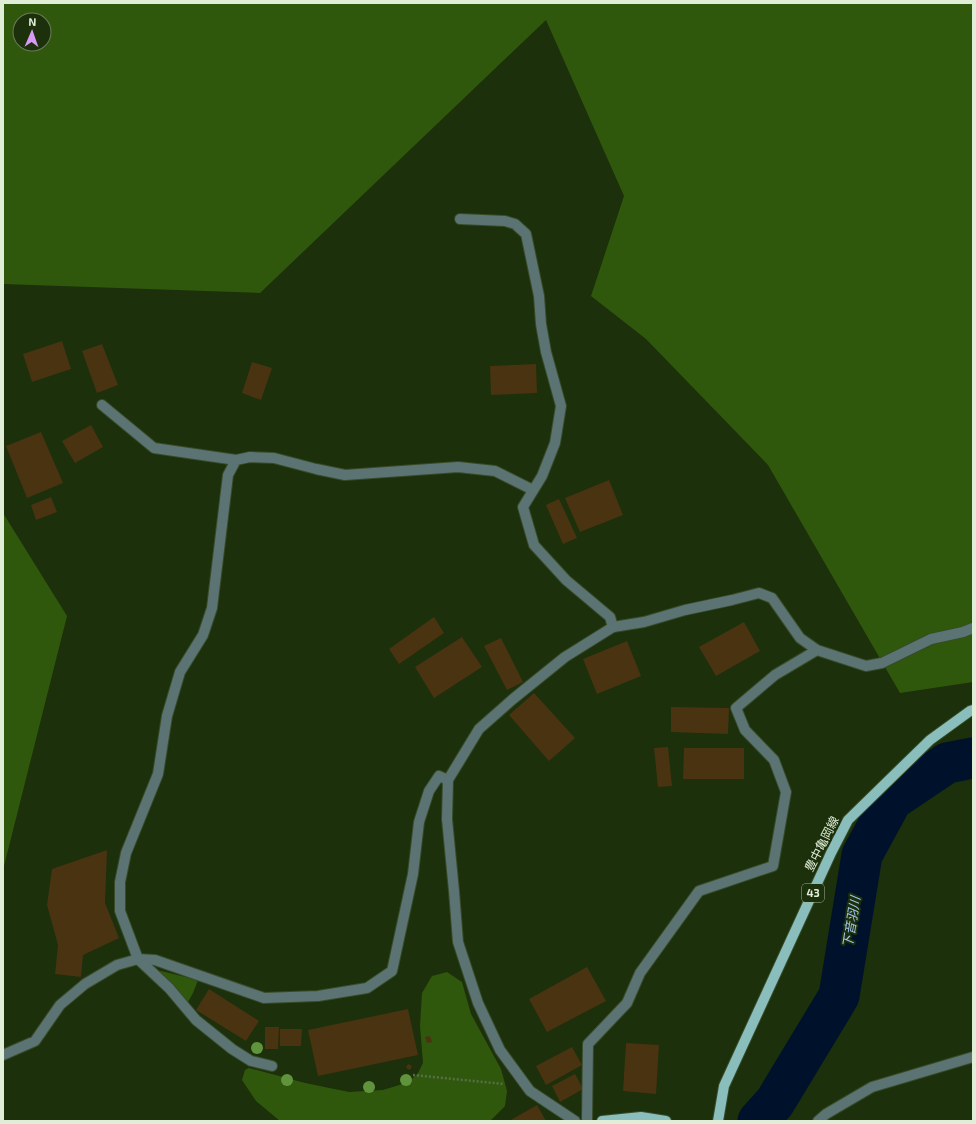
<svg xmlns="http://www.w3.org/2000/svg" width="976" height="1124" font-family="'Exo 2','Noto Sans JP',sans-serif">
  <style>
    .green { fill: #30580c; fill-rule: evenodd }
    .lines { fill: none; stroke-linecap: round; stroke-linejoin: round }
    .river { stroke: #00112b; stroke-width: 41 }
    .building { fill: #4a3311 }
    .minor-casing { stroke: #374b28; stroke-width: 12 }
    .major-casing { stroke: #374b28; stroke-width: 12 }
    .path { stroke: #596c4c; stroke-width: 2.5; stroke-dasharray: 2 2; stroke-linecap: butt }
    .minor { stroke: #5b7373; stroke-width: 10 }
    .major { stroke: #8abebd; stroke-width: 10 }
    .tree { fill: #60943c }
    .labels { text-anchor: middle; stroke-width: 4; stroke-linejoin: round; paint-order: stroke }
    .shield { fill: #1b300b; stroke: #a5b59a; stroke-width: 1 }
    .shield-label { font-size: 11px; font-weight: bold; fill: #e0eed8 }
    .street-label { font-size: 12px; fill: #e0eed8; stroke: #1b300b }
    .water-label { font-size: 13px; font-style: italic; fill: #a5c8f2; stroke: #1b300b }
  </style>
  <rect width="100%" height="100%" fill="#1b300b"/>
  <g class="green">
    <path d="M3,3H973V682L900,693L768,465L646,339L591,296L624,196L546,20L260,293L3,284ZM20,20H44V44H20Z"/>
    <path d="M3,513L67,616L3,870Z"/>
    <path d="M157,970L198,980L193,993L187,1004L170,982Z"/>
    <path d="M447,972L462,982L471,1014L501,1069L507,1091L505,1106L490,1121H280L256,1101L242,1080L245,1070L249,1068L305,1083L349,1092L383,1090L409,1082L418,1073L423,1063L420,1026L422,993L432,976Z"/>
  </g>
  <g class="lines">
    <path class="river" d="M758,1121L775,1102L839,996L862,855L892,800L947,763L973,758"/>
  </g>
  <g class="building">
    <path d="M62,341L71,369L32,382L23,354Z"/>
    <path d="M102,344L118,385L97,393L82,351Z"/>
    <path d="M252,362L272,368L261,400L242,393Z"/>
    <path d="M536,364L537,393L491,395L490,366Z"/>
    <path d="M91,425L103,447L75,463L62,441Z"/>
    <path d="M41,432L63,483L27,498L6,446Z"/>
    <path d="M609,480L623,515L580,532L565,498Z"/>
    <path d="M51,497L57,512L36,520L31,505Z"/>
    <path d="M559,499L577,538L563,544L546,505Z"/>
    <path d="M434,617L444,633L399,664L389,649Z"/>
    <path d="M744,622L760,651L716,676L699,647Z"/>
    <path d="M462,637L482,667L434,698L415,667Z"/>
    <path d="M501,638L523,682L507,690L484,646Z"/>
    <path d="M627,641L641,676L597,694L583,659Z"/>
    <path d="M534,693L575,738L549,761L509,715Z"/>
    <path d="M671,707L729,708L728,734L671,732Z"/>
    <path d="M668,747L672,786L658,787L654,748Z"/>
    <path d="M684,748H744V779H683Z"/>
    <path d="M107,850L105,903L119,938L83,955L81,977L55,974L58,945L47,905L52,869Z"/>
    <path d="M587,967L606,1001L547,1032L529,999Z"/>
    <path d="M209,989L259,1021L246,1041L196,1010Z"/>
    <path d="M408,1009L418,1055L318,1076L308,1030Z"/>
    <path d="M265,1027H279L278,1049H265Z"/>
    <path d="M280,1029H302L301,1046H280Z"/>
    <path d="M430,1036L432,1042L427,1043L425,1037Z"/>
    <path d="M626,1043L659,1045L656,1094L623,1091Z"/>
    <path d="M572,1047L582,1065L546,1085L536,1066Z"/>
    <path d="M408,1064L412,1066L410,1070L406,1068Z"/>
    <path d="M575,1074L583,1089L560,1102L552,1086Z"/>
    <path d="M537,1105L546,1121H509Z"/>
  </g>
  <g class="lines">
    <defs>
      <g id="minor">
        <path d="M460,219L505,221L515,224L526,234L539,296L541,324L546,352L561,406L555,443L542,476L523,507L534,545L566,580L610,617L613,627L565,657L513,699L479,729L448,780L447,819L454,891L458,942L478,1003L500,1050L530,1091L575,1121"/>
        <path d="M102,405L154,448L236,460"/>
        <path d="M613,627L644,622L685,610L732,600L759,593L772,598L800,638L817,650L866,666L882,663L931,639L963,632L973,628"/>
        <path d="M3,1055L35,1041L60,1005L85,984L117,965L138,959L155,960L264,998L318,996L367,988L392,971L413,874L419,822L429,791L439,776L448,780"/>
        <path d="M272,1066L251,1061L232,1049L196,1020L169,988L138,959L120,911V882L126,853L158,774L167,716L180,672L203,635L212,608L228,475L236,460L250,457L274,458L316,469L345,475L458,467L495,471L533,490"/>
        <path d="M587,1121L588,1044L627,1003L640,973L699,891L773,866L786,792L774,760L745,730L736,708L775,675L817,650"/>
        <path d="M818,1121L826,1114L872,1087L973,1057"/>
      </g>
      <g id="major">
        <path d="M602,1121L641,1117L666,1121"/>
        <path d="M718,1121L724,1086L831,853L848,820L930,740L970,711L973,710"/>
      </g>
    </defs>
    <use href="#minor" class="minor-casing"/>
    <use href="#major" class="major-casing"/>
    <path class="path" d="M413,1075L504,1084"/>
    <use href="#minor" class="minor"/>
    <use href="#major" class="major"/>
  </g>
  <g class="tree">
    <circle cx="257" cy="1048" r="6"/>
    <circle cx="287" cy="1080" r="6"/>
    <circle cx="406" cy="1080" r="6"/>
    <circle cx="369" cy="1087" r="6"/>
  </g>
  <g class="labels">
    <rect class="shield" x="802" y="884" width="22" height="18" rx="3"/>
    <g class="shield-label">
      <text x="813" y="897">43</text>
    </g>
    <g class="street-label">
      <text transform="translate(822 844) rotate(-63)" y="4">豊中亀岡線</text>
    </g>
    <g class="water-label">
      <text transform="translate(851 922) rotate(-81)" y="5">下音羽川</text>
    </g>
  </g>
  <rect width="976" height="1124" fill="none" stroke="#e0eed8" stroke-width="8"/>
  <g transform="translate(32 32) rotate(2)"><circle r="19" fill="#1b300b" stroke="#6a7c5d"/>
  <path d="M0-3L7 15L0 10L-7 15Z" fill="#d99af7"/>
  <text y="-6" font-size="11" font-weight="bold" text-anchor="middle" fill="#e0eed8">N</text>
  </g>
</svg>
